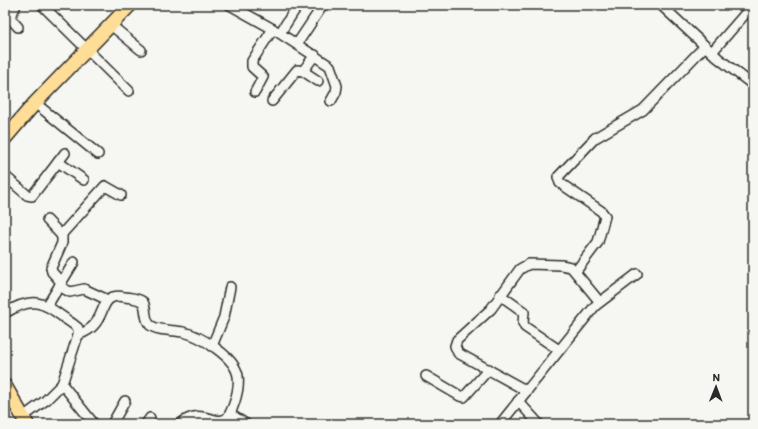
<svg xmlns="http://www.w3.org/2000/svg" width="758" height="429" font-family="Itim,sans-serif">
  <style>
    .lines { fill: none; stroke-linecap: round; stroke-linejoin: round }
    .minor-casing { stroke: #2b2b2b; stroke-width: 12 }
    .highway-casing { stroke: #2b2b2b; stroke-width: 16 }
    .minor { stroke: #f6f6f2; stroke-width: 9 }
    .highway { stroke: #fedd96; stroke-width: 13 }
  </style>
  <rect width="100%" height="100%" fill="#f6f6f2"/>
  <filter id="ink" filterUnits="userSpaceOnUse"><feTurbulence type="fractalNoise" baseFrequency=".025" numOctaves="2"/><feDisplacementMap in="SourceGraphic" scale="8" xChannelSelector="R" yChannelSelector="G"/><feConvolveMatrix kernelMatrix="1 2 1 2 8 2 1 2 1" color-interpolation-filters="sRGB"/></filter>
  <g filter="url(#ink)">
    <g class="lines">
      <defs>
        <g id="minor">
          <path d="M16,5L10,18L18,27"/>
          <path d="M42,5L129,91"/>
          <path d="M230,5L273,29L330,66L337,86L336,92L331,101"/>
          <path d="M661,5L718,58L753,85"/>
          <path d="M111,25L141,50"/>
          <path d="M280,33L298,5"/>
          <path d="M297,44L323,5"/>
          <path d="M712,52L745,14L753,7"/>
          <path d="M303,71L315,55"/>
          <path d="M255,92L263,77L252,67V61L273,29"/>
          <path d="M272,101L297,70L303,71L318,81"/>
          <path d="M35,103L98,154"/>
          <path d="M58,162L84,180"/>
          <path d="M5,176L27,195L32,196L65,153"/>
          <path d="M47,220L62,236V243L51,268L52,272L61,282"/>
          <path d="M61,235L105,186L121,195"/>
          <path d="M576,271L598,242L605,216L601,211L560,183L558,177L595,138L643,110L705,46"/>
          <path d="M59,286L70,292L84,289L108,300"/>
          <path d="M500,295L524,312L523,323L525,327L559,350"/>
          <path d="M47,306L74,262"/>
          <path d="M5,313C38,293 45,305 73,324L78,328V335L62,384L46,400L23,417"/>
          <path d="M78,335C83,333 90,330 94,325C106,312 101,292 125,297C132,298 138,298 143,302C147,309 144,319 150,325C157,331 174,330 183,332C201,336 235,357 238,376C240,388 234,407 228,417C216,429 203,405 180,424"/>
          <path d="M212,346L224,317L230,287"/>
          <path d="M426,376L460,396L464,397L489,369"/>
          <path d="M62,384L94,424"/>
          <path d="M527,391L458,353L455,346L457,340L491,309L520,269L529,264L561,265L571,267L599,301"/>
          <path d="M518,401L539,424"/>
          <path d="M230,414L246,424"/>
          <path d="M112,424L125,401"/>
          <path d="M146,424L150,418"/>
          <path d="M500,424L595,306L637,274"/>
        </g>
        <g id="highway">
          <path d="M5,138L35,103L130,5"/>
          <path d="M5,386L27,424"/>
        </g>
      </defs>
      <use href="#minor" class="minor-casing"/>
      <use href="#highway" class="highway-casing"/>
      <use href="#minor" class="minor"/>
      <use href="#highway" class="highway"/>
    </g>
  </g>
  <rect width="758" height="429" fill="none" stroke="#f6f6f2" stroke-width="20"/>
  <rect x="10" y="10" width="738" height="409" fill="none" stroke="#2b2b2b" stroke-width="1.5" filter="url(#ink)"/>
  <g transform="translate(716 387) rotate(1)" stroke="#f6f6f2" stroke-width="3" paint-order="stroke">
  <path d="M0-3L7 15L0 10L-7 15Z" fill="#2b2b2b"/>
  <text y="-6" font-size="11" font-weight="bold" text-anchor="middle" fill="#2b2b2b">N</text>
  </g>
</svg>
